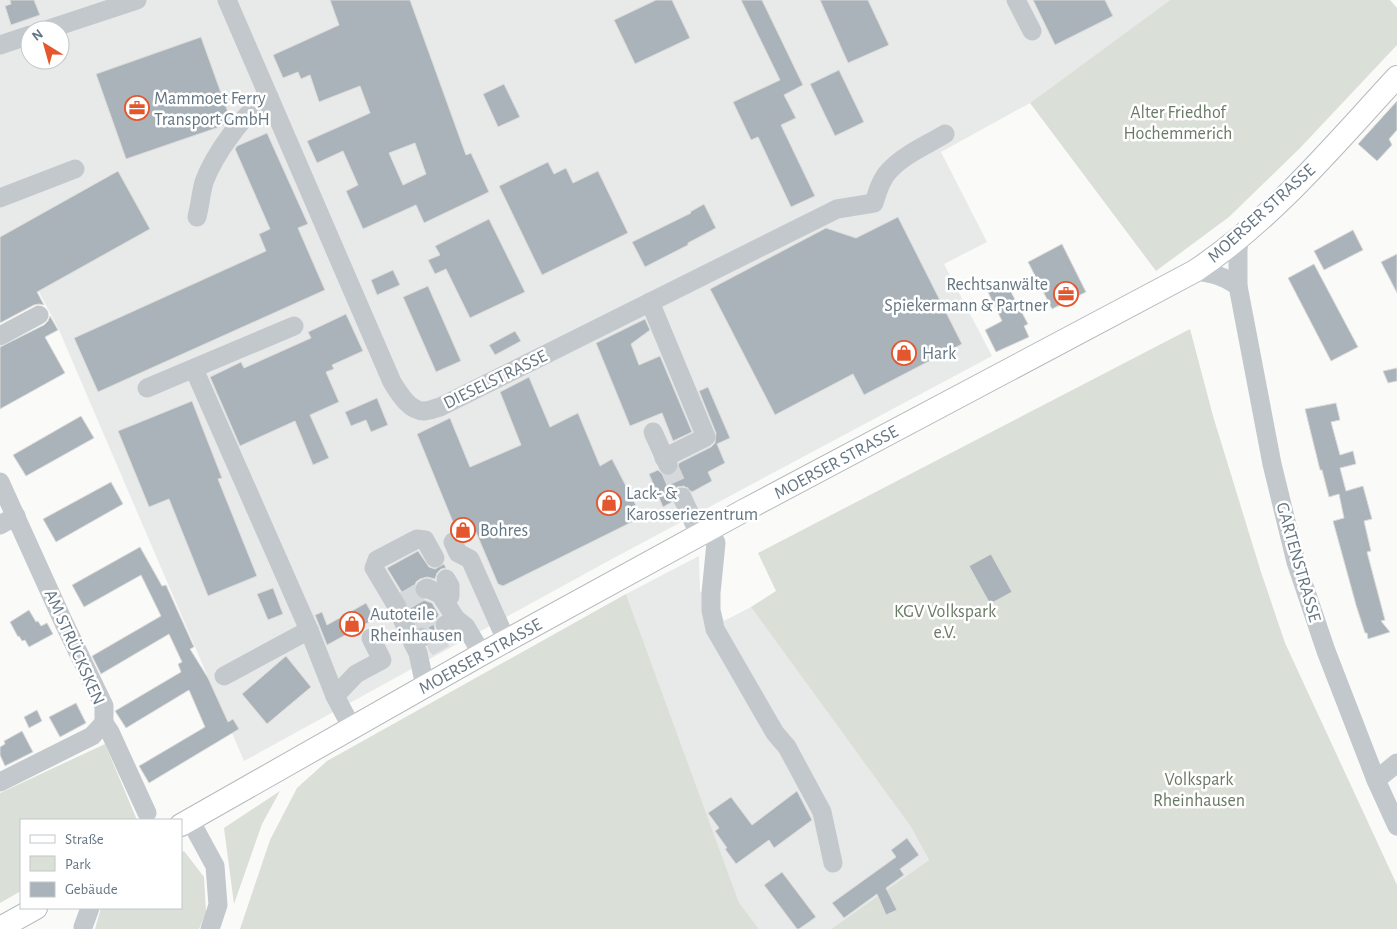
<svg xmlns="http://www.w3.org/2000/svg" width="1397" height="929" font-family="'Alegreya Sans',sans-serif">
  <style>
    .built { fill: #e8e9e9; fill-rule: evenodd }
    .green { fill: #dadfd7 }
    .building { fill: #aab3b9; stroke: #dcdcda; fill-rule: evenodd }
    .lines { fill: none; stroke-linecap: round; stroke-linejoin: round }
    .minor-tunnel { stroke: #d5d9db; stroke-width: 19; stroke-dasharray: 19 9; stroke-linecap: butt }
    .major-casing { stroke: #b5babe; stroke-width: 24 }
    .minor { stroke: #c3c8cc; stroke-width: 19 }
    .major { stroke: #fff; stroke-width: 22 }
    .labels { text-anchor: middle; stroke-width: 5; stroke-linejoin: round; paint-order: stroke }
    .poi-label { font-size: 18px; fill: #657683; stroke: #fff; text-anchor: start }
    .park-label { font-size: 18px; fill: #687a64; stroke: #fff }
    .street-label { font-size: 18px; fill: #657683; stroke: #fff }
  </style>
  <rect width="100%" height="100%" fill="#fafaf8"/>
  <g class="built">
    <path d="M0,0H1170L1030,103L941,152L987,242L944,264L992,356L612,559L244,761L59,330L39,292L0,314ZM30,30H60V60H30Z"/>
    <path d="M699,556L700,592L720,595V609L724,621L751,607L911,827L929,860L831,929H759L739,904L626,594Z"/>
  </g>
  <g class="green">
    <path d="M1170,0H1390L1397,8V45L1301,147L1229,217L1156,271L1030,103Z"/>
    <path d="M1190,329L1213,416L1261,572L1285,643L1397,885V929H831L929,860L911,827L751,607L776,591L758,553Z"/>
    <path d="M626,594L739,903L759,929H240L270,840L297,788L327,761Z"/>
    <path d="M105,744L137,820H21V891L0,903V793Z"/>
    <path d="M280,791L262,824L234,904L224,828Z"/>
    <path d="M184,851L204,877L206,912L199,929H95L101,908H181V853Z"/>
  </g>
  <g class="building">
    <path d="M10,0H34L40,15L11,25L5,6L11,4Z"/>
    <path d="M330,0H410L466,155L471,153L489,192L424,223L416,205L363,229L346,191L358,185L343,151L317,163L307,141L370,113L360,86L319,102L310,75L301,79L298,72L283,78L273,55L339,25ZM415,143L426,174L403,185L389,153Z"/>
    <path d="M656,0H672L690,38L635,64L614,20Z"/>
    <path d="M741,0H762L803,85L784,95L796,118L781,125L815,196L791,207L758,137L751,140L733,102L780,80Z"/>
    <path d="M820,0H868L889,45L848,63Z"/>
    <path d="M1033,0H1105L1113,16L1055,45Z"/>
    <path d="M201,37L230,118L225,125L126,159L96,74Z"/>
    <path d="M839,70L864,122L835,136L810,84Z"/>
    <path d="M504,84L520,117L498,127L483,94Z"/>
    <path d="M1397,101V130L1389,139L1392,145L1377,161L1358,144Z"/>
    <path d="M267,133L308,224L298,228L325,290L98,392L74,338L266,251L259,234L270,229L235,149L237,146Z"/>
    <path d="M548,162L554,174L566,168L573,183L598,171L628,233L542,275L499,186Z"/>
    <path d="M118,171L150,229L37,292L44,305L39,304L34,305L0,323V237Z"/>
    <path d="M704,204L716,228L688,243V245L645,267L632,242L691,213L690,212Z"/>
    <path d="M898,217L962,344L864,395L853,374L775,415L710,289L826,228L856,238Z"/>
    <path d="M489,219L525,292L470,318L446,269L435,274L428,260L440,255L435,246Z"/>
    <path d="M1353,230L1363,250L1324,270L1314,251Z"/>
    <path d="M1062,244L1086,292L1052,309L1028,262Z"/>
    <path d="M1397,254V293L1381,262Z"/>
    <path d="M1314,264L1358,347L1331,361L1288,278Z"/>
    <path d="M393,270L400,285L377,295L371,280Z"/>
    <path d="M1004,279L1028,324L1024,326L1029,337L996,352L985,330L1002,321L986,288Z"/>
    <path d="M428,286L461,361L436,372L403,297Z"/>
    <path d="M346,314L363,351L332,365L334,369L326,372L339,402L310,415L329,458L313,465L295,421L240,446L210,377L241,362L244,368L311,338L308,332Z"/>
    <path d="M50,316L58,330L45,337L65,373L0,409V347L44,325L48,321Z"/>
    <path d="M645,319L650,330L631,344L639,365L660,356L692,432L673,441L662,413L630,426L596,343Z"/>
    <path d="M515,331L521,341L495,355L489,345Z"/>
    <path d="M1397,368V381L1388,383L1383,371Z"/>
    <path d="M529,377L550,427L578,413L600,466L612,459L642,517L503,586L498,584L476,532L463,537L457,532L417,434L450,418L470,467L521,445L500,392Z"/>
    <path d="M708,387L730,438L717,444L725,463L708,472L712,481L692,492L684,486L677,487L673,490L671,496L672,502L663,507L649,474L658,470L662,474L666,476L673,475L677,471L679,463L711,447L715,443L716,433L699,391Z"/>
    <path d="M377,398L388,425L371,432L366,420L351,426L345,412Z"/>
    <path d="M192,401L222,478L218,479L257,576L208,596L169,499L149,507L118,431Z"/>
    <path d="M1336,403L1340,420L1331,422L1340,455L1353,451L1356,464L1340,468L1346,491L1363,486L1372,519L1364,521L1371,551L1367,552L1385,620L1381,621L1390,632L1368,639L1367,633H1365L1356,605L1333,521L1344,518L1339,494L1329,497L1322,470H1320L1305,409Z"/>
    <path d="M81,416L94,438L26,476L13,455Z"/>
    <path d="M111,482L123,504L56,542L43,519Z"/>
    <path d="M140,547L162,586L166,585L194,647L190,649L208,678L228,722L233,719L239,729L149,783L139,766L205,727L189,690L126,728L115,711L181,672L178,664L182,662L169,634L101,674L92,656L161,616L141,575L84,607L72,585Z"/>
    <path d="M418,551L429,567L435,569L444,564L446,568L441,569L437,573L435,579L427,577L420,579L416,582L414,588L415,594L418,598L432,603L439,615L436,619L434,624L435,631L439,634L444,636L450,635L453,641L431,653L428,647L432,642L433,637L432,631L427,627H418L406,599L387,568Z"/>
    <path d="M991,554L1012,592L990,604L969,566Z"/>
    <path d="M273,588L283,614L268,620L257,594Z"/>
    <path d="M366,603L375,619L327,645L315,615L322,612L327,625Z"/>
    <path d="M29,610L36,622L38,621L41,626L47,623L53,634L29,647L25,640L22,641L19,636L18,637L10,622Z"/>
    <path d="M286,656L311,687L267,724L242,694Z"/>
    <path d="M76,703L86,723L60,737L49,717Z"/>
    <path d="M37,710L42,721L29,728L24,717Z"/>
    <path d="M22,731L33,752L5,766L0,755V747L5,744L4,741Z"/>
    <path d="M797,791L812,820L774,848L769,840L736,864L725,849L727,848L715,831L719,828L708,813L731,797L752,825Z"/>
    <path d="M907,838L919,855L900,869L904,875L886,888L897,910L886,915L877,894L844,918L832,903L896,857L891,850Z"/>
    <path d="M782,872L816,917L799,929H797L764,885Z"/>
  </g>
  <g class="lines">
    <g class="minor-tunnel">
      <path d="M668,465L682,497"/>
      <path d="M403,602L425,589"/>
      <path d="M415,624L438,612"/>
      <path d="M428,647L450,635"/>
    </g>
    <defs>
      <g id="major">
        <path d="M181,825L482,654L743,511L1195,271C1273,219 1334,145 1397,77"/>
        <path d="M0,928L36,908"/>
      </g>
    </defs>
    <use href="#major" class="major-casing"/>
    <g class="minor">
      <path d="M227,0L392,382C399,393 409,411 424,411C429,411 436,408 440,407L837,209L874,203C877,193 881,179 889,171C903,155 927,145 945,134"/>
      <path d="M1016,0L1032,31"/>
      <path d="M46,30L137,0"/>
      <path d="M0,45L30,35"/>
      <path d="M0,198L75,169"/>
      <path d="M197,217C200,205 201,193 204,182C214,155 244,112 269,97"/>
      <path d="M1240,237L1238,249V286L1272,464L1296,562L1326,651L1376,780L1397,826"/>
      <path d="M1195,271C1212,273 1224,276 1238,286"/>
      <path d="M650,302L706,437L664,458"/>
      <path d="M0,336L39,315"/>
      <path d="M194,369L309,630L335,696"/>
      <path d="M147,388L294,326"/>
      <path d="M653,432L668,465"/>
      <path d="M0,482L63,621L104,706V723L110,732L147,813"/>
      <path d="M682,497L700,536"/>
      <path d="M0,525L16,516"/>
      <path d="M710,530L716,543L711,593V610L715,629L775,733L787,747L822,812L833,863"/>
      <path d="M453,542L458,553L470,559L506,640"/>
      <path d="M425,589L427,588L440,594L456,619"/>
      <path d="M444,600L450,596V586L446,579"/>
      <path d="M445,625L456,619L466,627L482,654"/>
      <path d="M422,637L413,643L418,653L425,686"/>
      <path d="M413,643L396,605L374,568L377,560L417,539L425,540L435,558"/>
      <path d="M224,676L309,630"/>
      <path d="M352,728L335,696L356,674L382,660L371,638"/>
      <path d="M1376,780L1397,763"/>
      <path d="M0,782L92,736L104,723"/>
      <path d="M190,820L215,866L218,905L210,929"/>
      <path d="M83,927L90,908"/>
    </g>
    <use href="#major" class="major"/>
  </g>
  <defs>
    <symbol id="office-ring" viewBox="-11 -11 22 22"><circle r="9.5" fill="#fff" stroke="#e4572e" stroke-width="1.5"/><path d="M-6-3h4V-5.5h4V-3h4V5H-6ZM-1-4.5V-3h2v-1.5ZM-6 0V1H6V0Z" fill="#e4572e"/></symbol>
    <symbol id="shop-ring" viewBox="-11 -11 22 22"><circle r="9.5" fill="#fff" stroke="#e4572e" stroke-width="1.5"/><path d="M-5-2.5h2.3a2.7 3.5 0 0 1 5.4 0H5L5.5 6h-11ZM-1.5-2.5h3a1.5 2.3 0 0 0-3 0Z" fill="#e4572e"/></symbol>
  </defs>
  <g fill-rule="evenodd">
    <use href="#office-ring" x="123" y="94" width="28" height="28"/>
    <use href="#office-ring" x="1052" y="280" width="28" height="28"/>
    <use href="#shop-ring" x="890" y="339" width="28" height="28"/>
    <use href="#shop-ring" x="595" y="489" width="28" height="28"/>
    <use href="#shop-ring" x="449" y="516" width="28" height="28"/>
    <use href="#shop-ring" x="338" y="610" width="28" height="28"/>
  </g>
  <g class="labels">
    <g class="poi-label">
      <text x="154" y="104">Mammoet Ferry<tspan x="154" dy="21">Transport GmbH</tspan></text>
      <text x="1048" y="290" text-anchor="end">Rechtsanwälte<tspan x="1048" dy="21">Spiekermann &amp; Partner</tspan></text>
      <text x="922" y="359">Hark</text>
      <text x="626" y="499">Lack- &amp;<tspan x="626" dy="21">Karosseriezentrum</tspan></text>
      <text x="480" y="536">Bohres</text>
      <text x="370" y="620">Autoteile<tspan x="370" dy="21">Rheinhausen</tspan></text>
    </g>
    <g class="park-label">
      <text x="1178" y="118">Alter Friedhof<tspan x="1178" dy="21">Hochemmerich</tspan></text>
      <text x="945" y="617">KGV Volkspark<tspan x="945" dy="21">e.V.</tspan></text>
      <text x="1199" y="785">Volkspark<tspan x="1199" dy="21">Rheinhausen</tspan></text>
    </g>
    <g class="street-label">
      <text transform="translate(1261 213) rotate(-42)" y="6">MOERSER STRASSE</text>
      <text transform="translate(495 379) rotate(-26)" y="6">DIESELSTRASSE</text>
      <text transform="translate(836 462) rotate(-28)" y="6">MOERSER STRASSE</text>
      <text transform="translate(1299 562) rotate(74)" y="6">GARTENSTRASSE</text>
      <text transform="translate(75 647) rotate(66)" y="6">AM STRÜCKSKEN</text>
      <text transform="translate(480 656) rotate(-29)" y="6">MOERSER STRASSE</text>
    </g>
  </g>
  <rect x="20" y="819" width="162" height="90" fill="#ffffff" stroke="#c1c8cd"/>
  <rect x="30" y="835" width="25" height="8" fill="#ffffff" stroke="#c1c8cd"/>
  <text x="65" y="844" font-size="15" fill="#657683">Straße</text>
  <rect x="30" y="856" width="25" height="15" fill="#dadfd7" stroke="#c1c8cd"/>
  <text x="65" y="869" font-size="15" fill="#657683">Park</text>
  <rect x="30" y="882" width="25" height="15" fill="#aab3b9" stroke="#c1c8cd"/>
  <text x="65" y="894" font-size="15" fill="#657683">Gebäude</text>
  <g transform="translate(45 45) rotate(323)"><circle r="24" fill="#ffffff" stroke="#c1c8cd"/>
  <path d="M0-4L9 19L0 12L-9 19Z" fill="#e4572e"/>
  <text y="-8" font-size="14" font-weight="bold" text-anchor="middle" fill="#657683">N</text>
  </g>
</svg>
